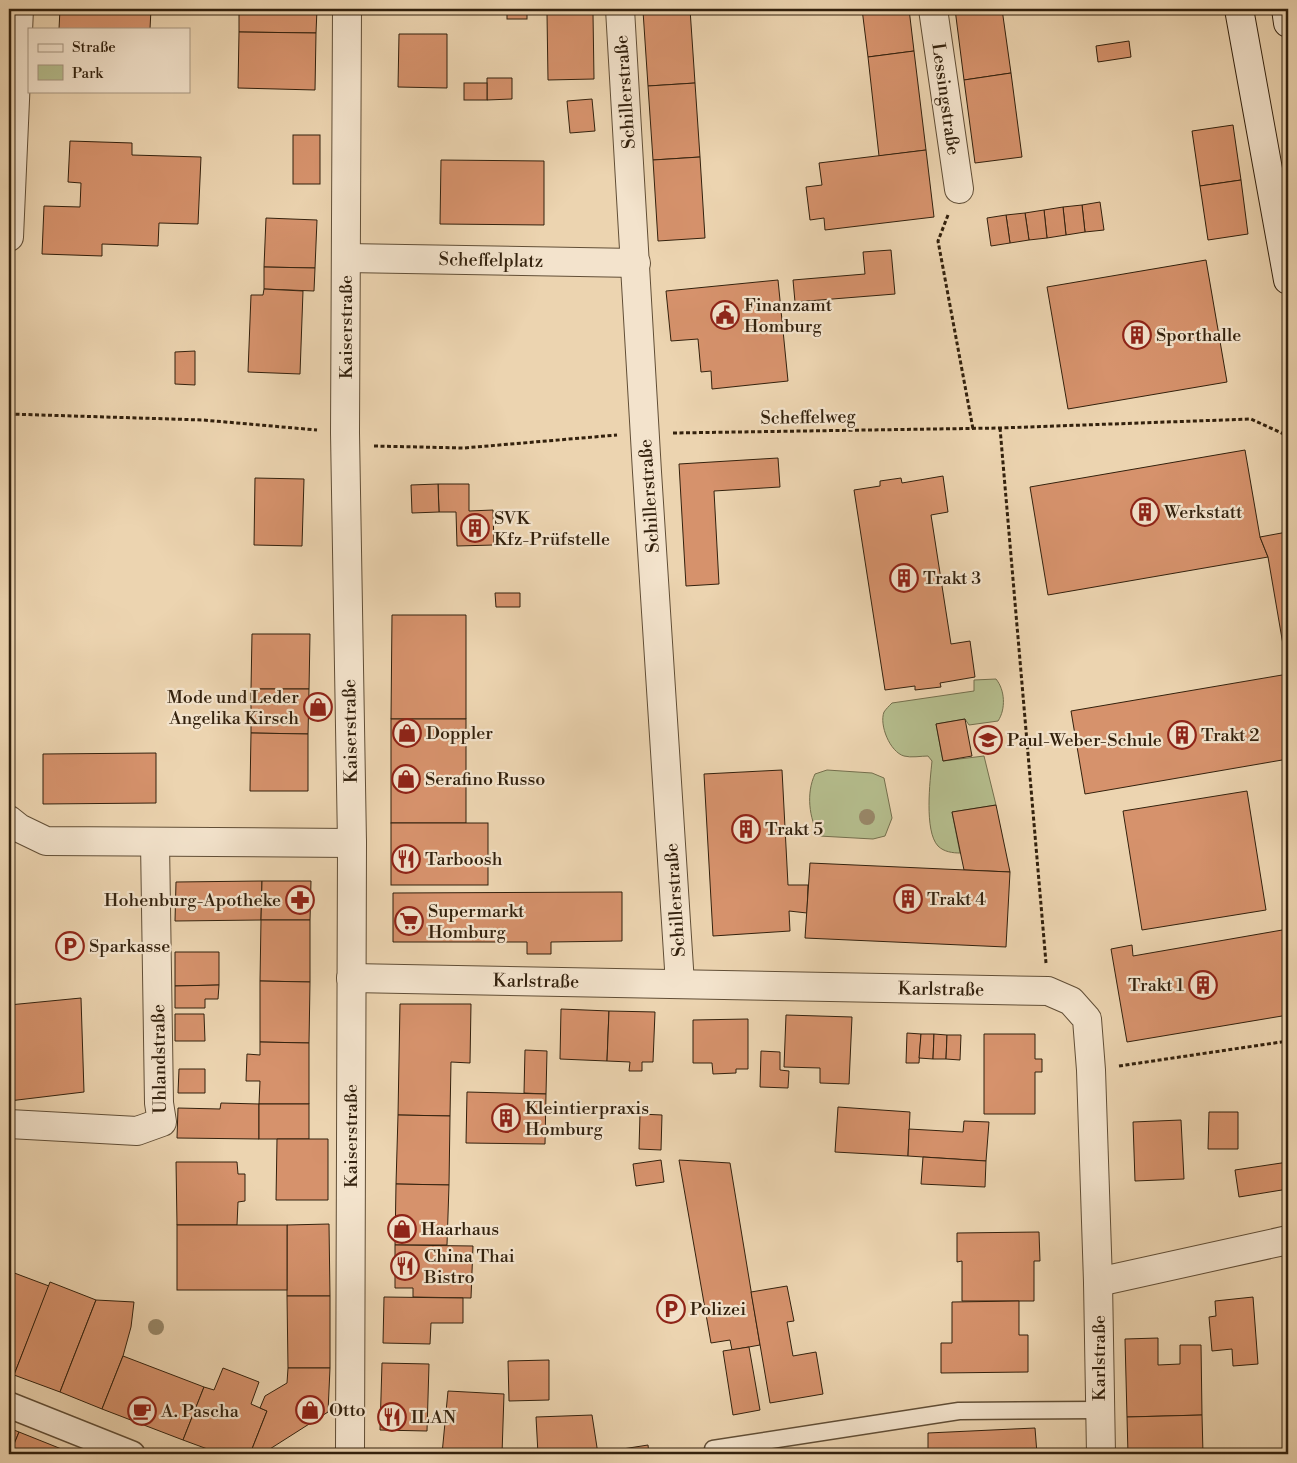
<svg xmlns="http://www.w3.org/2000/svg" width="1297" height="1463" font-family="'Libre Bodoni',serif">
  <style>
    .green { fill: #b5bd8d; stroke: #746f4d }
    .building { fill: #d6926c; stroke: #33210d }
    .lines { fill: none; stroke-linecap: round; stroke-linejoin: round }
    .service-casing { stroke: #614e36; stroke-width: 19 }
    .pedestrian-casing { stroke: #614e36; stroke-width: 28 }
    .minor-casing { stroke: #614e36; stroke-width: 30 }
    .secondary-casing { stroke: #33210d; stroke-width: 30 }
    .path { stroke: #33210d; stroke-width: 3; stroke-dasharray: 4 2.5; stroke-linecap: butt }
    .service { stroke: #f3e3cc; stroke-width: 16 }
    .pedestrian { stroke: #f3e3cc; stroke-width: 25 }
    .minor { stroke: #f3e3cc; stroke-width: 28 }
    .secondary { stroke: #f3e3cc; stroke-width: 28 }
    .tree { fill: #988768 }
    .labels { text-anchor: middle; stroke-width: 4.5; stroke-linejoin: round; paint-order: stroke }
    .street-label { font-size: 18px; fill: #33210d; stroke: #f3e3cc }
    .poi-label { font-size: 18px; fill: #33210d; stroke: #f3e3cc; text-anchor: start }
  </style>
  <rect width="100%" height="100%" fill="#ecd4b0"/>
  <filter id="stains"><feTurbulence type="fractalNoise" baseFrequency=".004" numOctaves="4"/><feColorMatrix values="0 0 0 0 .2 0 0 0 0 .09 0 0 0 0 .02 0 0 0 .5 -.17"/></filter>
  <radialGradient id="worn" r=".72"><stop offset=".6" stop-color="#630" stop-opacity="0"/><stop offset="1" stop-color="#630" stop-opacity=".3"/></radialGradient>
  <g class="green">
    <path d="M996,679C1005,690 1006,709 998,721L969,725L965,719L936,724L943,761L984,756L996,805L952,812L960,853C953,853 944,852 938,846C924,831 930,781 932,761L928,756C921,756 911,758 904,756C890,752 879,725 884,712C886,709 889,706 892,703L974,691V680Z"/>
    <path d="M827,770L872,773L884,778L892,818L885,836L873,839L819,836C809,818 806,793 815,774Z"/>
  </g>
  <g class="building">
    <path d="M60,9H151L150,29H59Z"/>
    <path d="M239,9H317L316,33L239,32Z"/>
    <rect x="475" y="9" width="15" height="5"/>
    <rect x="507" y="9" width="20" height="10"/>
    <path d="M690,9L695,83L648,86L643,11Z"/>
    <path d="M862,9H909L914,51L868,57Z"/>
    <path d="M955,9H1002L1011,73L964,80Z"/>
    <path d="M547,14H593L594,79L548,80Z"/>
    <path d="M239,32L316,33L315,90L238,88Z"/>
    <path d="M399,34H447V88L398,87Z"/>
    <path d="M1129,41L1131,57L1098,62L1096,46Z"/>
    <path d="M914,51L926,150L879,156L868,57Z"/>
    <path d="M1011,73L1022,157L975,163L964,80Z"/>
    <path d="M487,78H512V99L487,100Z"/>
    <rect x="464" y="83" width="23" height="17"/>
    <path d="M695,83L700,157L653,160L648,86Z"/>
    <path d="M592,99L595,131L570,133L567,101Z"/>
    <path d="M1233,125L1241,180L1200,186L1192,131Z"/>
    <rect x="293" y="135" width="27" height="49"/>
    <path d="M70,141L132,143V155L201,157L198,224L159,223L158,246L102,244V256L42,254L44,206L80,207L81,183L68,182Z"/>
    <path d="M926,150L934,217L825,230L824,218L810,220L806,187L822,185L819,163Z"/>
    <path d="M700,157L705,238L658,241L653,160Z"/>
    <path d="M441,160L544,161V225L440,224Z"/>
    <path d="M1241,180L1248,234L1208,240L1200,186Z"/>
    <path d="M1100,202L1104,230L1085,232L1082,205Z"/>
    <path d="M1082,205L1085,232L1066,235L1063,207Z"/>
    <path d="M1063,207L1066,235L1047,238L1044,210Z"/>
    <path d="M1044,210L1047,238L1029,240L1025,213Z"/>
    <path d="M1025,213L1029,240L1010,243L1006,215Z"/>
    <path d="M1006,215L1010,243L991,246L987,218Z"/>
    <path d="M266,218L317,220L315,268L264,267Z"/>
    <path d="M891,250L895,294L795,302L793,280L865,274L863,252Z"/>
    <path d="M1206,260L1227,382L1068,409L1047,287Z"/>
    <path d="M264,267L315,268L314,291L264,289Z"/>
    <path d="M778,280L788,381L712,389L711,371L701,372L698,339L671,341L666,291Z"/>
    <path d="M264,289L303,291L300,374L248,372L251,295H263Z"/>
    <path d="M195,351V385L175,384V352Z"/>
    <path d="M1245,450L1260,537L1268,557L1048,595L1030,487Z"/>
    <path d="M778,458L780,487L714,491L719,584L686,586L679,464Z"/>
    <path d="M943,476L948,512L931,515L951,644L970,641L975,677L940,683L941,687L915,690V686L885,690L854,490L880,486V481L901,478L902,483Z"/>
    <path d="M255,478L304,479L302,546L254,545Z"/>
    <path d="M438,484H469V511L493,510L494,545L457,546L456,512H439Z"/>
    <path d="M438,484L439,512L412,513L411,485Z"/>
    <path d="M1287,532L1288,538V674L1268,557L1260,537Z"/>
    <path d="M495,593H520V607H496Z"/>
    <path d="M392,615H466V719H391Z"/>
    <path d="M252,634H310L309,689H251Z"/>
    <path d="M1288,674V759L1085,794L1071,711Z"/>
    <path d="M251,689H309L308,734L251,733Z"/>
    <rect x="391" y="719" width="75" height="104"/>
    <path d="M965,719L972,756L943,761L936,724Z"/>
    <path d="M251,733L308,734V791H250Z"/>
    <path d="M156,753V803L43,804V754Z"/>
    <path d="M782,770L788,885H808L807,913L789,911L790,931L713,936L704,774Z"/>
    <path d="M1247,791L1266,910L1142,930L1123,811Z"/>
    <path d="M996,805L1010,872L964,870L952,812Z"/>
    <rect x="391" y="823" width="97" height="62"/>
    <path d="M810,863L1010,872L1006,947L805,938Z"/>
    <path d="M262,881L261,920L175,921L176,882Z"/>
    <path d="M262,881H311L310,920H261Z"/>
    <path d="M622,892V941L551,942V954H527V942H393V893Z"/>
    <path d="M261,920H310V982L260,981Z"/>
    <path d="M1288,929V1015L1127,1042L1111,949L1132,945L1133,956Z"/>
    <path d="M175,952H219V985L175,986Z"/>
    <path d="M260,981L310,982L309,1043L260,1042Z"/>
    <path d="M219,985L218,999H205V1008H175V986Z"/>
    <path d="M81,998L84,1092L9,1101V1005Z"/>
    <path d="M400,1004H471L470,1063L451,1062L450,1116L398,1115Z"/>
    <path d="M561,1009L609,1011L607,1061L560,1059Z"/>
    <path d="M609,1011L655,1012L653,1062H642V1071H629L630,1062L607,1061Z"/>
    <path d="M175,1014H204L205,1041H175Z"/>
    <path d="M786,1015L852,1017L849,1084L820,1083V1068L784,1067Z"/>
    <path d="M748,1019V1069H736V1073L713,1074L712,1063H693V1020Z"/>
    <path d="M907,1033L921,1034L919,1063H906Z"/>
    <path d="M921,1034H934L933,1059L919,1058Z"/>
    <path d="M934,1034L947,1035L946,1059H933Z"/>
    <path d="M984,1034H1035V1059H1042V1072H1035V1114H984Z"/>
    <path d="M947,1035H961L960,1060L946,1059Z"/>
    <path d="M260,1042L309,1043V1104H259L260,1081H246L247,1054L260,1055Z"/>
    <path d="M525,1050L547,1051L546,1094L524,1093Z"/>
    <path d="M761,1051L780,1052V1070L789,1071L788,1088L760,1087Z"/>
    <path d="M179,1069H205V1093H178Z"/>
    <path d="M467,1092L546,1094L545,1144L466,1143Z"/>
    <path d="M221,1103L259,1104V1139L177,1138L178,1108L220,1109Z"/>
    <rect x="259" y="1104" width="50" height="35"/>
    <path d="M838,1107L910,1112L908,1156L835,1152Z"/>
    <path d="M1209,1112H1238V1149H1208Z"/>
    <path d="M640,1114L662,1115L661,1150L639,1149Z"/>
    <path d="M398,1115L450,1116L449,1185L396,1184Z"/>
    <path d="M1181,1120L1184,1179L1135,1181L1133,1122Z"/>
    <path d="M964,1121L989,1122L986,1161L908,1156L909,1129L963,1132Z"/>
    <path d="M277,1139H328V1200H276Z"/>
    <path d="M923,1157L986,1161L985,1187L921,1184Z"/>
    <path d="M661,1160L664,1182L636,1186L633,1164Z"/>
    <path d="M679,1160L730,1163L760,1345L732,1350L730,1340L711,1343Z"/>
    <path d="M176,1162H237L238,1174H245V1201L238,1202L237,1225H177Z"/>
    <path d="M1288,1162V1189L1239,1197L1235,1170Z"/>
    <path d="M396,1184L449,1185L447,1245H395Z"/>
    <path d="M329,1224L330,1296H287V1225Z"/>
    <rect x="177" y="1225" width="110" height="65"/>
    <path d="M1039,1232L1040,1261H1034V1301H962V1261L957,1262V1233Z"/>
    <path d="M395,1245L473,1246L471,1298L413,1297V1288H395Z"/>
    <path d="M9,1271L49,1286L14,1375L9,1373Z"/>
    <path d="M50,1282L96,1300L60,1392L14,1375Z"/>
    <path d="M787,1286L794,1321L787,1322L793,1356L816,1352L823,1394L770,1403L751,1292Z"/>
    <path d="M287,1296H330V1368H288Z"/>
    <path d="M384,1297L463,1298V1323H431L430,1344L383,1343Z"/>
    <path d="M1253,1297L1258,1364L1233,1366L1232,1349L1212,1351L1209,1317L1216,1316L1215,1301Z"/>
    <path d="M96,1300L134,1302L131,1327L123,1356L102,1409L60,1392Z"/>
    <path d="M1019,1301V1335H1028V1372L941,1373V1343H952V1302Z"/>
    <path d="M1158,1338V1365L1180,1364V1345H1201L1202,1415L1127,1417L1125,1339Z"/>
    <path d="M749,1347L760,1410L733,1415L723,1351Z"/>
    <path d="M123,1356L204,1387L183,1440L102,1409Z"/>
    <path d="M549,1360V1400L509,1401L508,1361Z"/>
    <path d="M382,1363L429,1364L427,1431L380,1430Z"/>
    <path d="M223,1368L259,1382L251,1404L267,1411L250,1454H221L183,1440L204,1387L214,1390Z"/>
    <path d="M288,1368H330L328,1412L262,1454H250L267,1411L260,1408L265,1396L287,1383Z"/>
    <path d="M448,1391L504,1394L502,1454H442Z"/>
    <path d="M592,1415L598,1454H538L536,1417Z"/>
    <path d="M1202,1415L1203,1454H1128L1127,1417Z"/>
    <path d="M9,1428L19,1432L10,1454H9Z"/>
    <path d="M1035,1428L1037,1454H928V1433Z"/>
    <path d="M19,1432L74,1454H10Z"/>
    <path d="M648,1445L649,1454H598L597,1453Z"/>
  </g>
  <g class="lines">
    <defs>
      <path id="service" d="M713,1449L959,1411L1099,1410"/>
      <path id="pedestrian" d="M9,1405L132,1454"/>
      <g id="minor">
        <path d="M347,9L345,433L352,843L350,1454"/>
        <path d="M620,9L647,472L680,984"/>
        <path d="M933,9L959,189"/>
        <path d="M9,237L19,9"/>
        <path d="M346,258L636,263"/>
        <path d="M9,820L19,828L46,841L352,843"/>
        <path d="M351,978L1048,991L1071,1001L1087,1019L1091,1070L1098,1282L1101,1454"/>
        <path d="M9,1124L137,1131L162,1122L159,1103L155,842"/>
        <path d="M1098,1282L1288,1240"/>
      </g>
      <g id="secondary">
        <path d="M1239,9L1288,280"/>
        <path d="M1286,9L1288,23"/>
      </g>
    </defs>
    <use href="#service" class="service-casing"/>
    <use href="#pedestrian" class="pedestrian-casing"/>
    <use href="#minor" class="minor-casing"/>
    <use href="#secondary" class="secondary-casing"/>
    <g class="path">
      <path d="M948,215L938,241L973,429"/>
      <path d="M9,414L203,420L317,430"/>
      <path d="M1000,428L1046,963"/>
      <path d="M673,433L1000,428L1251,419L1288,436"/>
      <path d="M374,446L464,448L617,435"/>
      <path d="M1119,1066L1288,1041"/>
    </g>
    <use href="#service" class="service"/>
    <use href="#pedestrian" class="pedestrian"/>
    <use href="#minor" class="minor"/>
    <use href="#secondary" class="secondary"/>
  </g>
  <g class="tree">
    <circle cx="867" cy="817" r="8"/>
    <circle cx="156" cy="1327" r="8"/>
  </g>
  <defs>
    <symbol id="civic-ring" viewBox="-11 -11 22 22"><circle r="9.5" fill="#f3e3cc" stroke="#8f2418" stroke-width="1.5"/><path d="M-.6-6.5H3V-4.5H.6V-3L4-1V1h2V6H-6V1h2V-1L-.6-3ZM-1.2 2.5V6h2.4V2.5Z" fill="#8f2418"/></symbol>
    <symbol id="building-ring" viewBox="-11 -11 22 22"><circle r="9.5" fill="#f3e3cc" stroke="#8f2418" stroke-width="1.5"/><path d="M-4-6H4V6H1V3H-1V6H-4ZM-2.5-4.3h1.7v1.8h-1.7ZM.8-4.3h1.7v1.8H.8ZM-2.5-1h1.7V.8h-1.7ZM.8-1h1.7V.8H.8Z" fill="#8f2418"/></symbol>
    <symbol id="shop-ring" viewBox="-11 -11 22 22"><circle r="9.5" fill="#f3e3cc" stroke="#8f2418" stroke-width="1.5"/><path d="M-5-2.5h2.3a2.7 3.5 0 0 1 5.4 0H5L5.5 6h-11ZM-1.5-2.5h3a1.5 2.3 0 0 0-3 0Z" fill="#8f2418"/></symbol>
    <symbol id="school-ring" viewBox="-11 -11 22 22"><circle r="9.5" fill="#f3e3cc" stroke="#8f2418" stroke-width="1.5"/><path d="M0-5L7-2L0 1L-7-2ZM-4 1L0 2.5L4 1V4Q0 6-4 4Z" fill="#8f2418"/></symbol>
    <symbol id="restaurant-ring" viewBox="-11 -11 22 22"><circle r="9.5" fill="#f3e3cc" stroke="#8f2418" stroke-width="1.5"/><path d="M-5-6h1v4h1v-4h1v4h1v-4h1v5L-1.5 .5V6h-2V.5L-5-1ZM5-6V6H3V1.5H1.5Q1.5-4 5-6Z" fill="#8f2418"/></symbol>
    <symbol id="pharmacy-ring" viewBox="-11 -11 22 22"><circle r="9.5" fill="#f3e3cc" stroke="#8f2418" stroke-width="1.5"/><path d="M-2-6h4v4h4v4h-4v4h-4v-4h-4v-4h4Z" fill="#8f2418"/></symbol>
    <symbol id="supermarket-ring" viewBox="-11 -11 22 22"><circle r="9.5" fill="#f3e3cc" stroke="#8f2418" stroke-width="1.5"/><path d="M-6-5.5h2.5l.6 2H6L4.5 2H-2.5L-4.4-4H-6ZM-1.5 3.2a1.3 1.3 0 1 0 .1 0ZM3 3.2a1.3 1.3 0 1 0 .1 0Z" fill="#8f2418"/></symbol>
    <symbol id="parking-ring" viewBox="-11 -11 22 22"><circle r="9.5" fill="#f3e3cc" stroke="#8f2418" stroke-width="1.5"/><path d="M-3.5-5.5H1a3.5 3.5 0 0 1 0 7H-1V5.5H-3.5ZM-1-3.4V-.6H.8a1.4 1.4 0 0 0 0-2.8Z" fill="#8f2418"/></symbol>
    <symbol id="cafe-ring" viewBox="-11 -11 22 22"><circle r="9.5" fill="#f3e3cc" stroke="#8f2418" stroke-width="1.5"/><path d="M-5.5-4.5H6V0H3Q3 3.5 0 3.5H-2.5Q-5.5 3.5-5.5 0ZM3-3.2v2h1.7v-2ZM-6 4.5H4V6H-6Z" fill="#8f2418"/></symbol>
  </defs>
  <g fill-rule="evenodd">
    <use href="#civic-ring" x="709" y="299" width="32" height="32"/>
    <use href="#building-ring" x="1121" y="319" width="32" height="32"/>
    <use href="#building-ring" x="1129" y="496" width="32" height="32"/>
    <use href="#building-ring" x="459" y="512" width="32" height="32"/>
    <use href="#building-ring" x="888" y="562" width="32" height="32"/>
    <use href="#shop-ring" x="302" y="691" width="32" height="32"/>
    <use href="#shop-ring" x="391" y="717" width="32" height="32"/>
    <use href="#building-ring" x="1166" y="719" width="32" height="32"/>
    <use href="#school-ring" x="972" y="724" width="32" height="32"/>
    <use href="#shop-ring" x="390" y="763" width="32" height="32"/>
    <use href="#building-ring" x="730" y="813" width="32" height="32"/>
    <use href="#restaurant-ring" x="390" y="843" width="32" height="32"/>
    <use href="#building-ring" x="892" y="883" width="32" height="32"/>
    <use href="#pharmacy-ring" x="284" y="884" width="32" height="32"/>
    <use href="#supermarket-ring" x="393" y="905" width="32" height="32"/>
    <use href="#parking-ring" x="54" y="930" width="32" height="32"/>
    <use href="#building-ring" x="1187" y="969" width="32" height="32"/>
    <use href="#building-ring" x="490" y="1102" width="32" height="32"/>
    <use href="#shop-ring" x="386" y="1213" width="32" height="32"/>
    <use href="#restaurant-ring" x="389" y="1250" width="32" height="32"/>
    <use href="#parking-ring" x="655" y="1293" width="32" height="32"/>
    <use href="#shop-ring" x="294" y="1394" width="32" height="32"/>
    <use href="#cafe-ring" x="126" y="1395" width="32" height="32"/>
    <use href="#restaurant-ring" x="376" y="1401" width="32" height="32"/>
  </g>
  <g class="labels">
    <g class="street-label">
      <text transform="translate(625 92) rotate(-94)" y="6">Schillerstraße</text>
      <text transform="translate(946 99) rotate(82)" y="6">Lessingstraße</text>
      <text transform="translate(491 260) rotate(1)" y="6">Scheffelplatz</text>
      <text transform="translate(346 327) rotate(-90)" y="6">Kaiserstraße</text>
      <text transform="translate(808 417) rotate(-1)" y="6">Scheffelweg</text>
      <text transform="translate(649 496) rotate(-94)" y="6">Schillerstraße</text>
      <text transform="translate(350 731) rotate(-91)" y="6">Kaiserstraße</text>
      <text transform="translate(675 900) rotate(-94)" y="6">Schillerstraße</text>
      <text transform="translate(536 981) rotate(1)" y="6">Karlstraße</text>
      <text transform="translate(941 989) rotate(1)" y="6">Karlstraße</text>
      <text transform="translate(159 1059) rotate(-91)" y="6">Uhlandstraße</text>
      <text transform="translate(351 1136) rotate(-90)" y="6">Kaiserstraße</text>
      <text transform="translate(1099 1358) rotate(-90)" y="6">Karlstraße</text>
    </g>
    <g class="poi-label">
      <text x="744" y="311">Finanzamt<tspan x="744" dy="21">Homburg</tspan></text>
      <text x="1156" y="341">Sporthalle</text>
      <text x="1164" y="518">Werkstatt</text>
      <text x="494" y="524">SVK<tspan x="494" dy="21">Kfz-Prüfstelle</tspan></text>
      <text x="923" y="584">Trakt 3</text>
      <text x="299" y="703" text-anchor="end">Mode und Leder<tspan x="299" dy="21">Angelika Kirsch</tspan></text>
      <text x="426" y="739">Doppler</text>
      <text x="1201" y="741">Trakt 2</text>
      <text x="1007" y="746">Paul-Weber-Schule</text>
      <text x="425" y="785">Serafino Russo</text>
      <text x="765" y="835">Trakt 5</text>
      <text x="425" y="865">Tarboosh</text>
      <text x="927" y="905">Trakt 4</text>
      <text x="281" y="906" text-anchor="end">Hohenburg-Apotheke</text>
      <text x="428" y="917">Supermarkt<tspan x="428" dy="21">Homburg</tspan></text>
      <text x="89" y="952">Sparkasse</text>
      <text x="1184" y="991" text-anchor="end">Trakt 1</text>
      <text x="525" y="1114">Kleintierpraxis<tspan x="525" dy="21">Homburg</tspan></text>
      <text x="421" y="1235">Haarhaus</text>
      <text x="424" y="1262">China Thai<tspan x="424" dy="21">Bistro</tspan></text>
      <text x="690" y="1315">Polizei</text>
      <text x="329" y="1416">Otto</text>
      <text x="161" y="1417">A. Pascha</text>
      <text x="411" y="1423">ILAN</text>
    </g>
  </g>
  <rect width="1297" height="1463" fill="none" stroke="#ecd4b0" stroke-width="30"/>
  <rect x="10" y="10" width="1277" height="1443" fill="none" stroke="#33210d" stroke-width="2.5"/>
  <rect x="15" y="15" width="1267" height="1433" fill="none" stroke="#33210d"/>
  <rect x="28" y="28" width="162" height="65" fill="#f3e3cc" stroke="#a69580"/>
  <rect x="38" y="44" width="25" height="8" fill="#f3e3cc" stroke="#a69580"/>
  <text x="72" y="52" font-size="15" fill="#33210d">Straße</text>
  <rect x="38" y="65" width="25" height="15" fill="#b5bd8d" stroke="#a69580"/>
  <text x="72" y="78" font-size="15" fill="#33210d">Park</text>
  <rect width="100%" height="100%" filter="url(#stains)"/>
  <rect width="100%" height="100%" fill="url(#worn)"/>
</svg>
